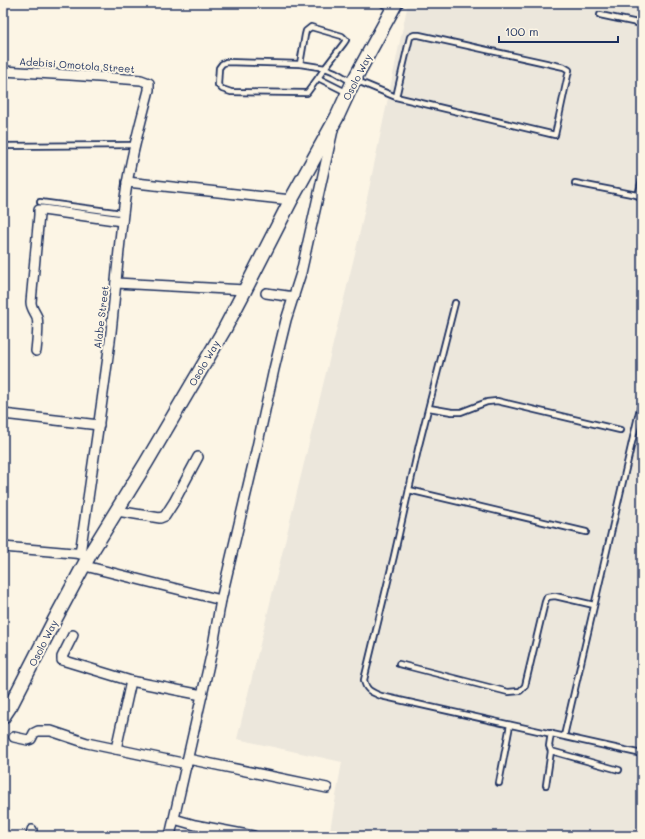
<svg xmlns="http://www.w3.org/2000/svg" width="645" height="839" font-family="Mali,sans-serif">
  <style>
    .built { fill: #ece7dc }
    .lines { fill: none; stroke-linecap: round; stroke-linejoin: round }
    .service-casing { stroke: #1b2f5e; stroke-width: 8 }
    .minor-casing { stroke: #1b2f5e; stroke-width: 12 }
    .secondary-casing { stroke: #1b2f5e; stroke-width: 16 }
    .service { stroke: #fcf5e5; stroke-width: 4.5 }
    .minor { stroke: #fcf5e5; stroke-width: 9 }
    .secondary { stroke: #fcf5e5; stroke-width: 13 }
    .labels { text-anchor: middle; stroke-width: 4; stroke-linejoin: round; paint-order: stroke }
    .street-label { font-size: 10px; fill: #1b2f5e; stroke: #fcf5e5 }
  </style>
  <rect width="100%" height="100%" fill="#fcf5e5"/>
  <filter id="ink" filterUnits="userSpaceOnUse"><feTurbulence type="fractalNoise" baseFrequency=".025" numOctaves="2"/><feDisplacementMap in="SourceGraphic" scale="8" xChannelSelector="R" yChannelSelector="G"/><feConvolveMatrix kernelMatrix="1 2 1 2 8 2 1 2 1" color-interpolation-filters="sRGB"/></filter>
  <g filter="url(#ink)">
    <path class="built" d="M408,3H642V836H329L342,762L237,739L358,241Z"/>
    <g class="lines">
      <defs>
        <g id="service">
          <path d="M600,15L642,24"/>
          <path d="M300,64L305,35L306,31L311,27L342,36L346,40L344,43L325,68L335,72L352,82"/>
          <path d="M318,78L325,68L300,64L226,62L222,64L219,68L218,85L222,89L231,92L307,93L318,78L346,92"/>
          <path d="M355,80L396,97L555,135L569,70L564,67L419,35H414L410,37L396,97"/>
          <path d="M3,146L135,145"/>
          <path d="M575,183L642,196"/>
          <path d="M638,196L642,179"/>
          <path d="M40,202L122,213"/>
          <path d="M455,303L419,445L394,556L364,680C366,691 372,692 381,696L642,754"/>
          <path d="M429,408L452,412H461L487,402L497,401L620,430"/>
          <path d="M409,490L586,532"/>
          <path d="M399,664L508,692L520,691L525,686L545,602L547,597L555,596L594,605"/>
          <path d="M551,733L549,746L551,751L619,770"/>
          <path d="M564,736L642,399"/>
          <path d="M499,783L510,725"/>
          <path d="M546,785L551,751"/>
        </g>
        <g id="minor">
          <path d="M385,3L395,4"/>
          <path d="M3,71L70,75L141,80L149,83V90C141,121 132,152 127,184C119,236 116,289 110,341C101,412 90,483 80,554"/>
          <path d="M127,182L291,200"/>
          <path d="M116,283L245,290"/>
          <path d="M266,293L294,297"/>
          <path d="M36,351C37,341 39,326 37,317C35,312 31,308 31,302L39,215V210H43L122,221"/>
          <path d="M3,414L99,425"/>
          <path d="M117,511L160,518L165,516L174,502L198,457"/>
          <path d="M3,547L85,554"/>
          <path d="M85,566L221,600"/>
          <path d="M73,635L62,657V660L131,681L202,695"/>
          <path d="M14,737L28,740L31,739L34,733L38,731H51L87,743L187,764"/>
          <path d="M116,749L131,681"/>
          <path d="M188,759L327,788"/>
          <path d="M174,819L195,825L253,836"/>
          <path d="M31,836L32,830"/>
          <path d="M170,836L212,651L221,600L255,456L274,369L286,320L301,273L333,130"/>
        </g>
        <path id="secondary" d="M3,717L11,705L53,623L90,554L146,463L224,330L245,290L291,200L337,117L354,80L396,3"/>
      </defs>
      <use href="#service" class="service-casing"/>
      <use href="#minor" class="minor-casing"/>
      <use href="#secondary" class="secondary-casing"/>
      <use href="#service" class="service"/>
      <use href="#minor" class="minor"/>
      <use href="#secondary" class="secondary"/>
    </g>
  </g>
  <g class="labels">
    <g class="street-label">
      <text transform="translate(77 65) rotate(4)" y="4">Adebisi Omotola Street</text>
      <text transform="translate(357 77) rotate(-63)" y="4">Osolo Way</text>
      <text transform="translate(101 317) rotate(-83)" y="4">Alabe Street</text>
      <text transform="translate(204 363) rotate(-60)" y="4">Osolo Way</text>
      <text transform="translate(43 643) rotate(-63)" y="4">Osolo Way</text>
    </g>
  </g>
  <rect width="645" height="839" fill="none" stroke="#fcf5e5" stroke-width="16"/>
  <rect x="8" y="8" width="629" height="823" fill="none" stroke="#1b2f5e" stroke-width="1.5" filter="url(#ink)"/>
  <path d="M499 36v6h119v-6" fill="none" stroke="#1b2f5e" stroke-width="2"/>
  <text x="505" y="36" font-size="12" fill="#1b2f5e" stroke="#fcf5e5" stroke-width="3" paint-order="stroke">100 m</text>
</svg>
